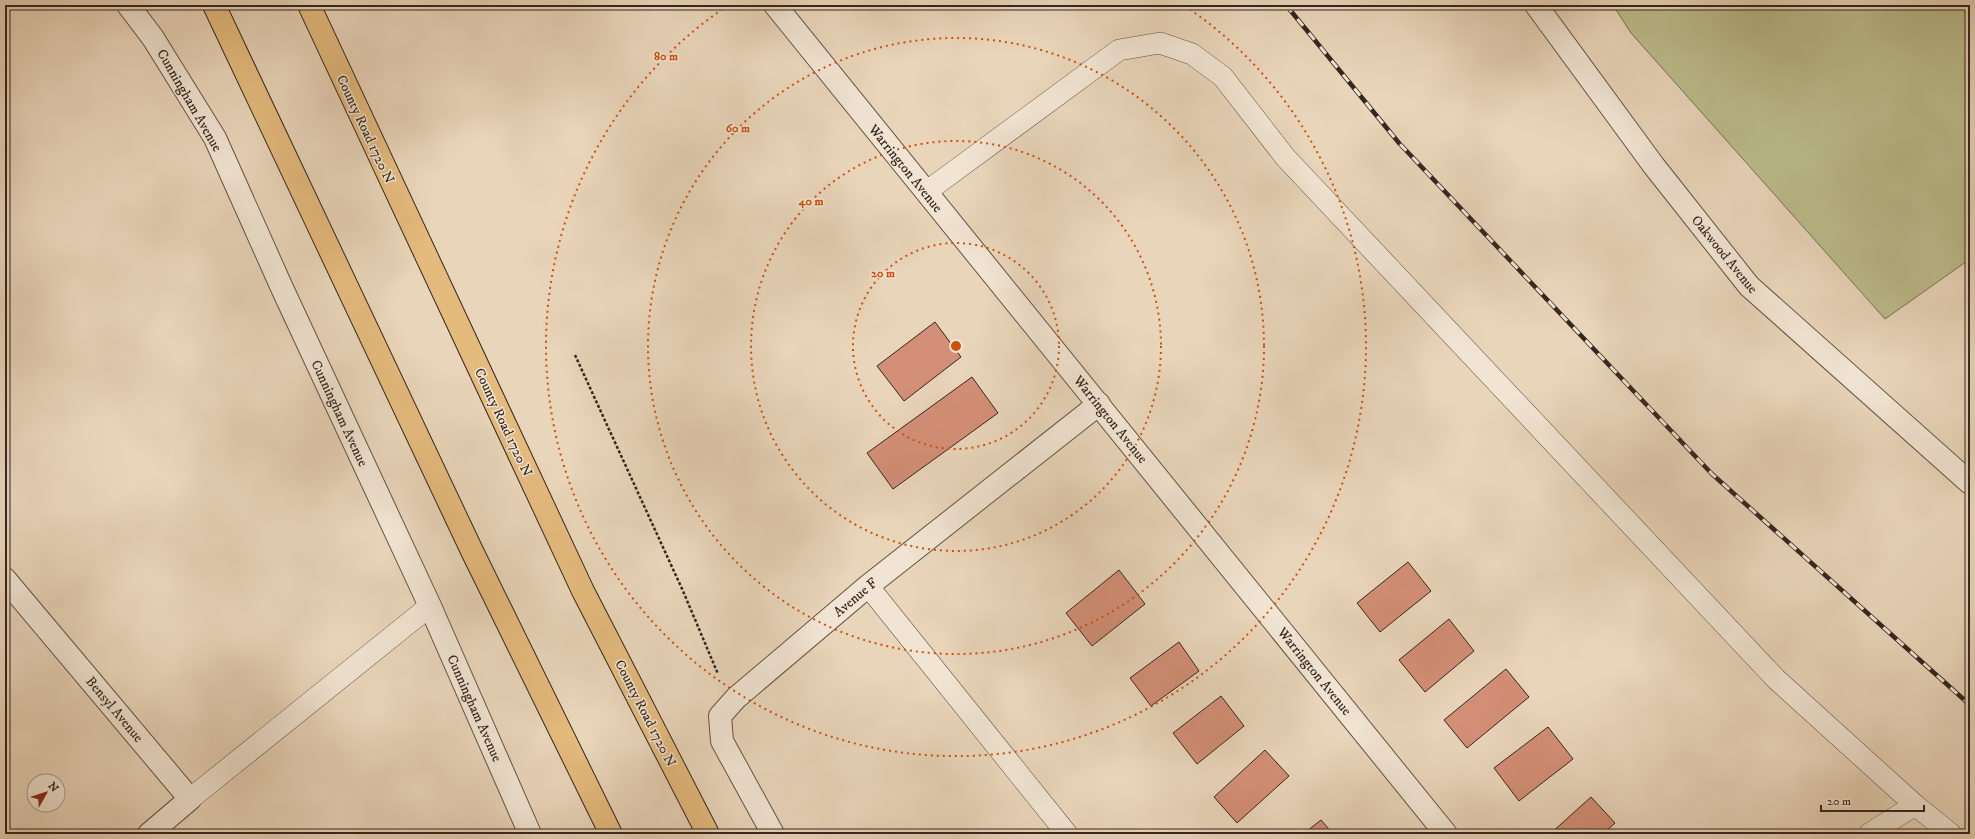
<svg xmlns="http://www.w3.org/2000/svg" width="1975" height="839" font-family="'IM FELL DW Pica',serif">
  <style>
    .green { fill: #bcbc8c; stroke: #787156 }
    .building { fill: #d38f77; stroke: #35261f }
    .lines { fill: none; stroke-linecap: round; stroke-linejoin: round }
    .service-casing { stroke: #625246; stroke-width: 22 }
    .minor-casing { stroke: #625246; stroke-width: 24 }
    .primary-casing { stroke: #35261f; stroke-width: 24 }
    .path { stroke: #35261f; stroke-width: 2.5; stroke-dasharray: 3 2; stroke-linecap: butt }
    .service { stroke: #f1e4d2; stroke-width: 21 }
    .minor { stroke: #f1e4d2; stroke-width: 22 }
    .primary { stroke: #e4ba7d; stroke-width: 22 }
    .rail-casing { stroke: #35261f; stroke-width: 4.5 }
    .rail { stroke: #f1e4d2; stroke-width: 3; stroke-dasharray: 9; stroke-linecap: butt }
    .ring { fill: none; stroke: #cd510f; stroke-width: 2; stroke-dasharray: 2 4 }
    .labels { text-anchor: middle; stroke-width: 3; stroke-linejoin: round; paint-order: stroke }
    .street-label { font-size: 14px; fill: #35261f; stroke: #f1e4d2 }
    .centre { fill: #cd510f; stroke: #f1e4d2; stroke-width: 2 }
    .ring-label { font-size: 12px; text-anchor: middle; font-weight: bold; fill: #cd510f; stroke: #f1e4d2; stroke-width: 3; stroke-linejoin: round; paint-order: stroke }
  </style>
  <rect width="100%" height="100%" fill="#e9d5ba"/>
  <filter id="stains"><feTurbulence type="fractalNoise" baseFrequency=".005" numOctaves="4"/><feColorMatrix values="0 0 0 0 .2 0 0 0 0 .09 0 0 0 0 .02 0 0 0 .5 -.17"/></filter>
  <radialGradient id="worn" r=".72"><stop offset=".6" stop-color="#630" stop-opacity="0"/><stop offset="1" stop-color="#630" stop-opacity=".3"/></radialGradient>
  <path class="green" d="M1613,5H1970V259L1885,319L1631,33Z"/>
  <g class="building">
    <path d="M935,322L961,357L904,401L877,366Z"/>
    <path d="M972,377L998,413L893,489L867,453Z"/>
    <path d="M1408,562L1431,591L1380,632L1357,603Z"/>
    <path d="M1119,570L1145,604L1092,646L1066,613Z"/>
    <path d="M1449,619L1474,651L1425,692L1399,660Z"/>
    <path d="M1179,642L1199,671L1151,706L1130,678Z"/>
    <path d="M1506,669L1529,697L1467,748L1444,720Z"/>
    <path d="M1221,696L1244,726L1197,764L1173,733Z"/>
    <path d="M1548,727L1573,759L1519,801L1494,768Z"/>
    <path d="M1265,750L1289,776L1237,823L1214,797Z"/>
    <path d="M1591,797L1615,823L1603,834H1550Z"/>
    <path d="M1321,820L1333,834H1303Z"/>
  </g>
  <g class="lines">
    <defs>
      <g id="service">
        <path d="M926,192L1119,50L1160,43L1192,54L1223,77L1285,157L1776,679L1915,805L1951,834"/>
        <path d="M868,586L1067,834"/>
        <path d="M190,799L430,606"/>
        <path d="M1869,834L1915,805"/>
      </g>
      <g id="minor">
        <path d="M128,5L153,38L215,138L282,288L430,606L530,834"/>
        <path d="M775,5L1446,834"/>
        <path d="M1536,5L1654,166L1749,286L1970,483"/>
        <path d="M5,579L190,799L149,834"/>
        <path d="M773,834L722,741L720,716L736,698L868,586L1099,404"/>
      </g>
      <g id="primary">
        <path d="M214,5L472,551L611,834"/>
        <path d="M309,5L583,591L708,834"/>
      </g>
    </defs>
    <use href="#service" class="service-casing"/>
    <use href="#minor" class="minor-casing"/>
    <use href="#primary" class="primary-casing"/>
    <path class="path" d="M575,355L683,591L718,674"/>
    <use href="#service" class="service"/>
    <use href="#minor" class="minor"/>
    <use href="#primary" class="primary"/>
    <defs>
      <path id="rail" d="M1286,5L1399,143L1712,474L1970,705"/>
    </defs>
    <use href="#rail" class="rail-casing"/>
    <use href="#rail" class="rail"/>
  </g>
  <g class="ring">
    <circle cx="956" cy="346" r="103"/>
    <circle cx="956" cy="346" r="205"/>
    <circle cx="956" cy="346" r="308"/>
    <path d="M1185 6A410 410 0 1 1 727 6"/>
  </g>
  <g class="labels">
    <g class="street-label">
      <text transform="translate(190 100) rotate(60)" y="5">Cunningham Avenue</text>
      <text transform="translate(366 129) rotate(65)" y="5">County Road 1720 N</text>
      <text transform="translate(906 168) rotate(51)" y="5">Warrington Avenue</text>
      <text transform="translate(1725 254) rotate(51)" y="5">Oakwood Avenue</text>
      <text transform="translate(340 413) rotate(65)" y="5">Cunningham Avenue</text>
      <text transform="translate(1111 419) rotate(51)" y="5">Warrington Avenue</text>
      <text transform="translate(504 422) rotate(65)" y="5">County Road 1720 N</text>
      <text transform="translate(855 597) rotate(-40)" y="5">Avenue F</text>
      <text transform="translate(1315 671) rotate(51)" y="5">Warrington Avenue</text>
      <text transform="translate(475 708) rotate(66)" y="5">Cunningham Avenue</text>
      <text transform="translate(115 709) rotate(50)" y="5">Bensyl Avenue</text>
      <text transform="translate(646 713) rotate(63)" y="5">County Road 1720 N</text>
    </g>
  </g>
  <circle cx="956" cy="346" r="6" class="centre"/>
  <g class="ring-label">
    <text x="666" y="60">80 m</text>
    <text x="738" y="132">60 m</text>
    <text x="811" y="205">40 m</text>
    <text x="883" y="277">20 m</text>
  </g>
  <rect width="1975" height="839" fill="none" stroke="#e9d5ba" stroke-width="20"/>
  <rect x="6" y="6" width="1963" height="827" fill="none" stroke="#35261f" stroke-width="2"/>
  <rect x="10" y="10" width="1955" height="819" fill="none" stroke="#35261f"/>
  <g transform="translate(46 793) rotate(51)"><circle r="19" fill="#f1e4d2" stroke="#a6988a"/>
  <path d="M0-3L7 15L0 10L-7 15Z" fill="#8f2418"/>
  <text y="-6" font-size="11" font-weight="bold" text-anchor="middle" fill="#35261f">N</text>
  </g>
  <path d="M1821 805v6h103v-6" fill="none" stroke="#35261f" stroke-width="2"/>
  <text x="1827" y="805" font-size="12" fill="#35261f" stroke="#f1e4d2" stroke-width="3" paint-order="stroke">20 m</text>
  <rect width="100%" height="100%" filter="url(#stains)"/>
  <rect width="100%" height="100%" fill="url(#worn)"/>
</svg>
